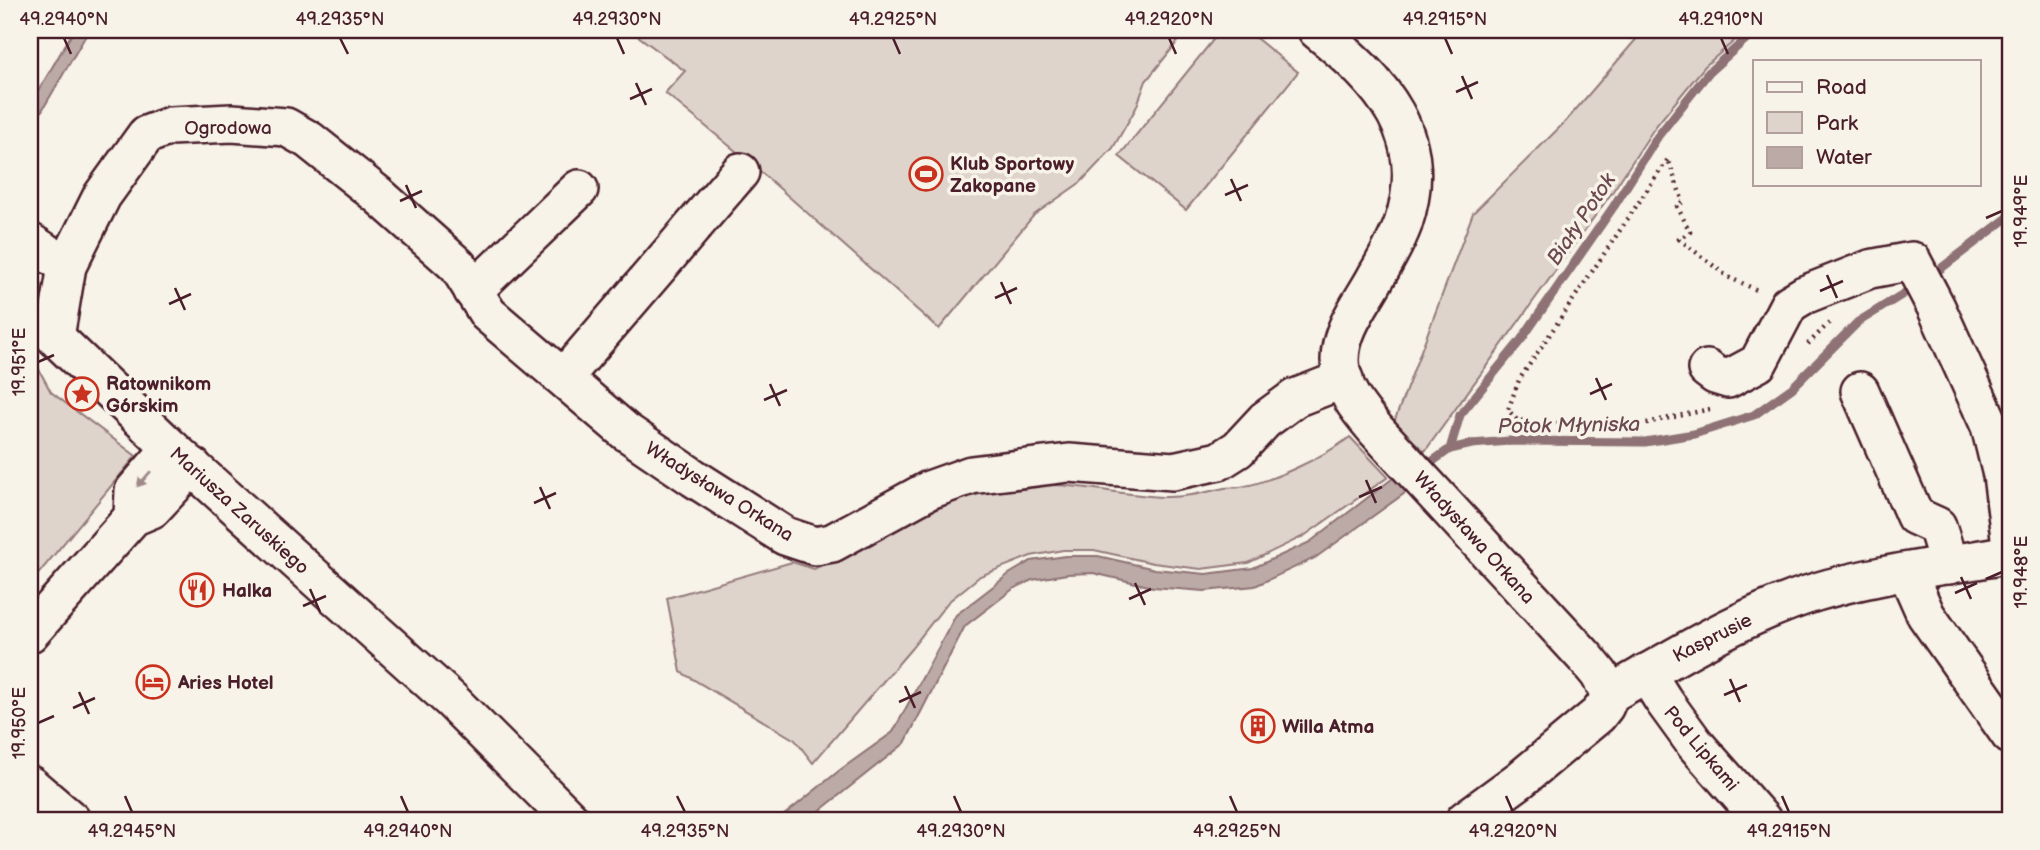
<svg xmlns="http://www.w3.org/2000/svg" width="2040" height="850" font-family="'Balsamiq Sans',sans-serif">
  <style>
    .green { fill: #ded4cc; stroke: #947a7c; stroke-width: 2 }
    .water { fill: #bcaaa7; stroke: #8e7275; stroke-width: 2 }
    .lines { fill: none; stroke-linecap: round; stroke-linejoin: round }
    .stream { stroke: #8e7275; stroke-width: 9 }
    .minor-casing { stroke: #4a1f2b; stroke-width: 42 }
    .path { stroke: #4a1f2b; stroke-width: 4.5; stroke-dasharray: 2 5; stroke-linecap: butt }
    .minor { stroke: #f7f3e8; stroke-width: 37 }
    .oneway { fill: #a0898a }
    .ticks { fill: none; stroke: #4a1f2b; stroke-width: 2.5 }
    .labels { text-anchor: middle; stroke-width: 7; stroke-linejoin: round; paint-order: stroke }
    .street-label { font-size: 19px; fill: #4a1f2b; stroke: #f7f3e8 }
    .poi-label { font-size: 19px; font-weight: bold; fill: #4a1f2b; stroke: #f7f3e8; text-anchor: start }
    .water-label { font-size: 21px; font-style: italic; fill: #6c4950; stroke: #f7f3e8 }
    .neatline { fill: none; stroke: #4a1f2b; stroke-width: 2.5 }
    .ticks-label { font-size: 18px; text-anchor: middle; fill: #4a1f2b }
  </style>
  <rect width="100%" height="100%" fill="#f7f3e8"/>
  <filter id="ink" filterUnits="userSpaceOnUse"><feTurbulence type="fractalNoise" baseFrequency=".0143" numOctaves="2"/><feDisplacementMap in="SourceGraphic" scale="14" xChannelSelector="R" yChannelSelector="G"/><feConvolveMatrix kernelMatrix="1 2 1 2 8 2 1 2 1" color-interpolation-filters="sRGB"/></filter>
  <g filter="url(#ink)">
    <g class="green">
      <path d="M630,30H1187L1146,81L1136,108L1113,148L1081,182L1034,215L939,329L754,166L665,93L685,71Z"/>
      <path d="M1221,30H1246L1298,72L1186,210L1119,156Z"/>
      <path d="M1644,30H1747L1705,66L1655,127L1613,191L1425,451L1393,425L1473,213L1566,121Z"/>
      <path d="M30,353L51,392L136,456L30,584Z"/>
      <path d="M1350,437L1388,477L1304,536L1248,563L1201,569L1153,563L1094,550H1063L1031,556L980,576L948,602L911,649L813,763L795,740L681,672L667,598L792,562L814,569C874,541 944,497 1009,487C1059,479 1112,494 1162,497C1184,498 1203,493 1224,488C1229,487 1235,488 1240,487C1272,482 1325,456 1350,437Z"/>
    </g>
    <g class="water">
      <path d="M74,30H89L30,131V105Z"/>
      <path d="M1410,465L1423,480L1315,558L1255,586L1204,591L1153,587L1093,573L1067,574L1032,580L1013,589L965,626L905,743L808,820H778L840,770L893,732L956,615L1009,574L1031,561L1066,556H1098L1155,569L1206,574L1253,568L1310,542Z"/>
    </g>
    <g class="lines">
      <g class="stream">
        <path d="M1931,276L2010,216"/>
        <path d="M1450,449L1460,415L1521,340L1614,206L1658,136L1709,72L1746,39L1765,30"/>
        <path d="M1423,468L1450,449L1472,444L1509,441L1645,442L1694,434L1754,415L1792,388L1858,322L1916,286"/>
      </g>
      <defs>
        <g id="minor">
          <path d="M1317,30C1381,82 1433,135 1403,224C1396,243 1386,260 1376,277C1362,303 1340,329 1340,360C1340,388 1359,410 1376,430L1585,657L1599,674L1610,694"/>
          <path d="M30,242L67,266"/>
          <path d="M473,291L579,189"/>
          <path d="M1707,369L1715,375L1728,379L1758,363L1789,304L1804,295L1870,269L1912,261L1936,307L1990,426L2002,475L2010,537"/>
          <path d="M564,377L740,172"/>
          <path d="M1860,391L1915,516L1937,526L1949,565"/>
          <path d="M133,517L134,491L171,448"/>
          <path d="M1907,572L1926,615L2010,735"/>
          <path d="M30,633L133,517L152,509L192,466"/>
          <path d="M1646,673L1663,700L1695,744L1762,820"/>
          <path d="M30,785L71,820"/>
          <path d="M571,820L451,700L171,448L55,337L67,266L102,196L146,135L170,126L232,123L286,127L309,140L378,195L458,266L488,314L625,431L694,478L785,536L815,546L832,543L929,490L971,475L1069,463L1173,471L1219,461L1238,449L1265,420L1295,398L1344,379"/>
          <path d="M1465,820L1521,779L1598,715L1605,706L1610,694C1678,656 1742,615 1816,592C1879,573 1946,566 2010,554"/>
        </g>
      </defs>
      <use href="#minor" class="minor-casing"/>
      <g class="path">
        <path d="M1808,344L1829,323"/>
        <path d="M1710,409L1624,428L1517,420L1508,410L1519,380L1668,159L1683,202L1677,206L1690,232L1679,239L1728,277L1759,291"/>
      </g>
      <use href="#minor" class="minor"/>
    </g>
    <defs><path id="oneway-solid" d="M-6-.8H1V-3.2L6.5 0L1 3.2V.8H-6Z" transform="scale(1.75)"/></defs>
    <use class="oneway" href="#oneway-solid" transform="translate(144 479) rotate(131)"/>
  </g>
  <path class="ticks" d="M64,38L71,54M340,38L348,54M617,38L624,54M893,38L900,54M1169,38L1176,54M1445,38L1452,54M1721,38L1728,54M1462,76L1472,99M636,83L646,105M1456,92L1478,82M630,99L652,89M1231,179L1241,201M406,185L416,208M1225,195L1248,185M400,201L422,191M1986,218L2002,211M1827,275L1837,298M1001,282L1011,304M175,288L185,310M1820,291L1843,281M995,298L1017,288M169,304L191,294M38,362L54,355M1596,378L1606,400M770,384L780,406M1590,394L1612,384M764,400L787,390M1366,480L1376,503M540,487L550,509M1359,497L1382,487M534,503L556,493M1961,577L1971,599M1986,579L2002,572M1135,583L1145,605M310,589L320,612M1955,593L1977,583M1129,599L1151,589M303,606L326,596M1730,679L1740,702M905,686L915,708M79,692L89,714M1724,695L1747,685M899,702L921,692M73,708L95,698M38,723L54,716M125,796L132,812M401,796L408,812M677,796L685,812M954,796L961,812M1230,796L1237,812M1506,796L1513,812M1782,796L1789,812"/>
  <defs>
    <symbol id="stadium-ring" viewBox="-11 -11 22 22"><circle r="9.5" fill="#f7f3e8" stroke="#c8321e" stroke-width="1.5"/><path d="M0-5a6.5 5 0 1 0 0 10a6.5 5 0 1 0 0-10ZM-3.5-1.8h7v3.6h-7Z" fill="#c8321e"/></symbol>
    <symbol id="sight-ring" viewBox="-11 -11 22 22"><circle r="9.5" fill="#f7f3e8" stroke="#c8321e" stroke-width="1.5"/><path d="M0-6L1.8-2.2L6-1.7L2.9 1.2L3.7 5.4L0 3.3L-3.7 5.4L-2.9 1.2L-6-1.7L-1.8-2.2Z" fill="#c8321e"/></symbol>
    <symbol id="restaurant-ring" viewBox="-11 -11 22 22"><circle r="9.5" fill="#f7f3e8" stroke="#c8321e" stroke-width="1.5"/><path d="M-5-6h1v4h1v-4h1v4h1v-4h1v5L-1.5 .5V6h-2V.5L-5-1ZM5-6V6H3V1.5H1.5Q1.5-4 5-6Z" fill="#c8321e"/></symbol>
    <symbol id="hotel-ring" viewBox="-11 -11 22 22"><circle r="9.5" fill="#f7f3e8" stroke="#c8321e" stroke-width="1.5"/><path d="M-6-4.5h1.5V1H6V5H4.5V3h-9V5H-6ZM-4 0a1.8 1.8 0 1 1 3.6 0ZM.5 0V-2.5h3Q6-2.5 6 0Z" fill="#c8321e"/></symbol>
    <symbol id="building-ring" viewBox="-11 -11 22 22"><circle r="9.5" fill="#f7f3e8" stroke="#c8321e" stroke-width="1.5"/><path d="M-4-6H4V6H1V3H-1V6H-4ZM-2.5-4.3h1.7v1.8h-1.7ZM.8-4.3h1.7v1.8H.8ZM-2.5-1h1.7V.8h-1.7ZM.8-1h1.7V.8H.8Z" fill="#c8321e"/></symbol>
  </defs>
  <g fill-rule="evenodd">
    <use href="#stadium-ring" x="907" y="155" width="38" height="38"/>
    <use href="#sight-ring" x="63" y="375" width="38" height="38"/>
    <use href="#restaurant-ring" x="178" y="571" width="38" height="38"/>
    <use href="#hotel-ring" x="134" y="663" width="38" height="38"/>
    <use href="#building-ring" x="1239" y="707" width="38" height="38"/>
  </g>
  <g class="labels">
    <g class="street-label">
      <text x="228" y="134">Ogrodowa</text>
      <text transform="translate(720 491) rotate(32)" y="7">Władysława Orkana</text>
      <text transform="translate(240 510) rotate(42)" y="7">Mariusza Zaruskiego</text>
      <text transform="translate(1475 537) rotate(48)" y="7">Władysława Orkana</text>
      <text transform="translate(1712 637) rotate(-27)" y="7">Kasprusie</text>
      <text transform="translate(1702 748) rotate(50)" y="7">Pod Lipkami</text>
    </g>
    <g class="poi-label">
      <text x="950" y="170">Klub Sportowy<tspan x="950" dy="22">Zakopane</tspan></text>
      <text x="106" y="390">Ratownikom<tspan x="106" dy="22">Górskim</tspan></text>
      <text x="222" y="597">Halka</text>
      <text x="178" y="689">Aries Hotel</text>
      <text x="1282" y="733">Willa Atma</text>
    </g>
    <g class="water-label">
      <text transform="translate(1581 219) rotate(-56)" y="7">Biały Potok</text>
      <text transform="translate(1569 425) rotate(-1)" y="7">Potok Młyniska</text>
    </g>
  </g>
  <rect width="2040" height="850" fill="none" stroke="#f7f3e8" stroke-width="77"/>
  <rect x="1753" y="60" width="228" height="126" fill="#f7f3e8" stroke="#b29e9c" stroke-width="2"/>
  <rect x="1767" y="82" width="35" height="10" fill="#f7f3e8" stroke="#b29e9c" stroke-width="2"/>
  <text x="1816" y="94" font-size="21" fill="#4a1f2b">Road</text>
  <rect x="1767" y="112" width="35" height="21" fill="#ded4cc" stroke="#b29e9c" stroke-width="2"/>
  <text x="1816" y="130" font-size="21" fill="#4a1f2b">Park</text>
  <rect x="1767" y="147" width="35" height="21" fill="#bcaaa7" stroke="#b29e9c" stroke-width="2"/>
  <text x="1816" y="164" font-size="21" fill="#4a1f2b">Water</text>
  <rect x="38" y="38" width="1964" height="774" class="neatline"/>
  <g class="ticks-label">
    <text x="64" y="25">49.2940°N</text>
    <text x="340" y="25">49.2935°N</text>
    <text x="617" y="25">49.2930°N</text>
    <text x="893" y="25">49.2925°N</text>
    <text x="1169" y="25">49.2920°N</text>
    <text x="1445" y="25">49.2915°N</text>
    <text x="1721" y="25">49.2910°N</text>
    <text transform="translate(2021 211) rotate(-90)" y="6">19.949°E</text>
    <text transform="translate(19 362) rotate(-90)" y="6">19.951°E</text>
    <text transform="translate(2021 572) rotate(-90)" y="6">19.948°E</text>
    <text transform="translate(19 723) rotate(-90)" y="6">19.950°E</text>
    <text x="132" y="837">49.2945°N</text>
    <text x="408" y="837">49.2940°N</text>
    <text x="685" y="837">49.2935°N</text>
    <text x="961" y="837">49.2930°N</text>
    <text x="1237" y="837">49.2925°N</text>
    <text x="1513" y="837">49.2920°N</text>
    <text x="1789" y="837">49.2915°N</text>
  </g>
</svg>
